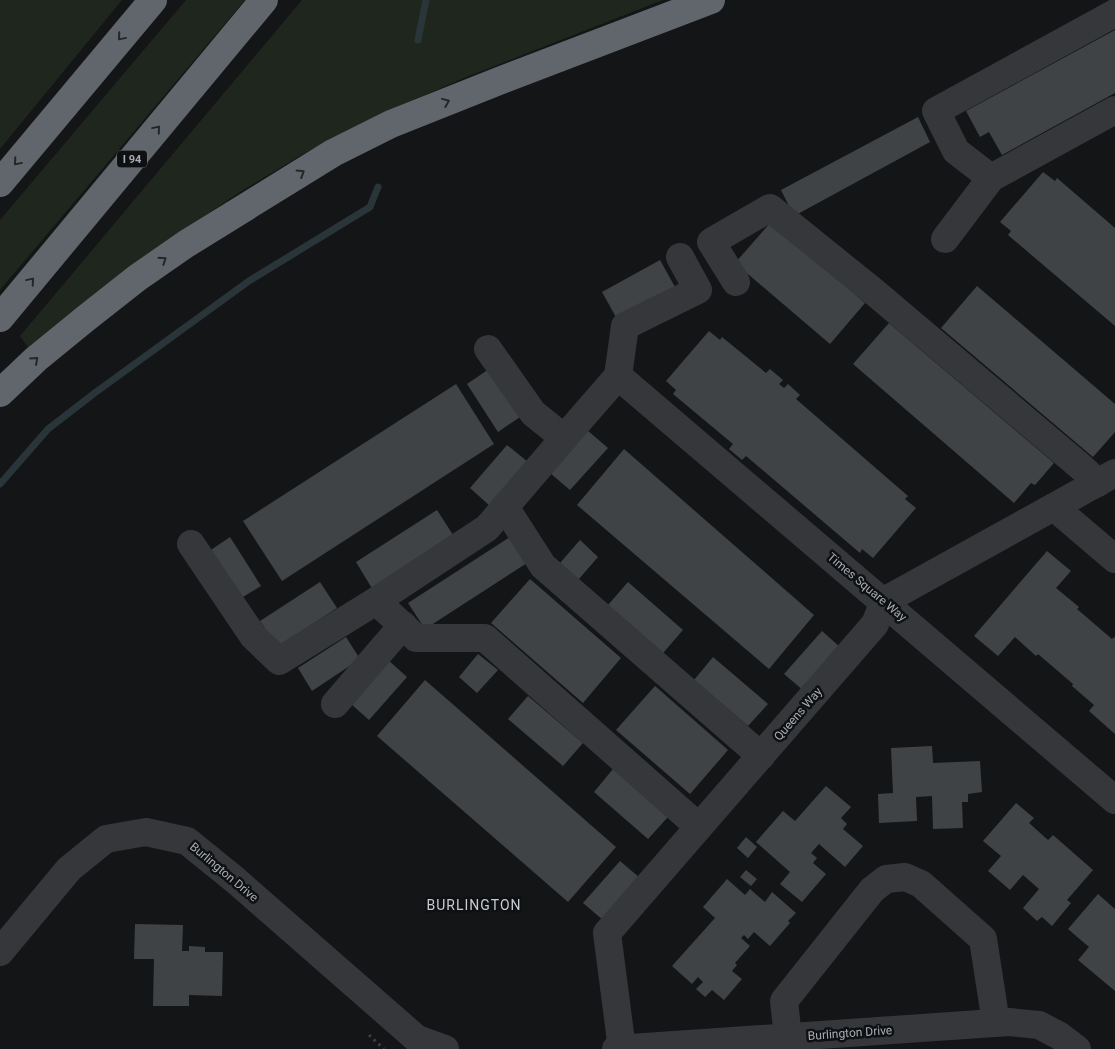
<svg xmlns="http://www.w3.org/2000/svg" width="1115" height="1049" font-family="Roboto,sans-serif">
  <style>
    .green { fill: #1e261e }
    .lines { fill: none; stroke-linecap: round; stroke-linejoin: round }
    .stream { stroke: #2a353a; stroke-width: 7 }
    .building { fill: #404346 }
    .path { stroke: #3b3e42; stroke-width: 3; stroke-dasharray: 2.5 4; stroke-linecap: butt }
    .minor { stroke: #35373b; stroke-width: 28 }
    .highway { stroke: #61666c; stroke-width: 28 }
    .oneway { stroke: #242628 }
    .labels { text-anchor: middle; stroke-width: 5; stroke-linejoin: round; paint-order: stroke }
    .shield { fill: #0f1011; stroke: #797e85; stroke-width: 1 }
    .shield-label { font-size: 11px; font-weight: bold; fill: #a6adb7 }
    .street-label { font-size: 12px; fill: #a6adb7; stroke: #0f1011 }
    .neighbourhood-label { font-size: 14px; letter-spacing: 1px; fill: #c7ccd3; stroke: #0f1011 }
  </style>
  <rect width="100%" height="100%" fill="#141516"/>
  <g class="green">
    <path d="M0,0H122L0,149Z"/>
    <path d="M186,0H245L0,290V220Z"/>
    <path d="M302,0H663L464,78L379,115L305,153L240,192L126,269L29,349L20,336Z"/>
  </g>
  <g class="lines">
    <g class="stream">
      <path d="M418,40L426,0"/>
      <path d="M0,484L48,429L96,392L249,281L370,207L378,187"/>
    </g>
  </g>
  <g class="building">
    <path d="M1115,30V93L1002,155L989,132L980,137L966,111Z"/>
    <path d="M918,117L930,142L794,216L781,190Z"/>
    <path d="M1043,172L1055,181L1057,178L1115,228V326L1008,235L1011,231L1000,222Z"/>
    <path d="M771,222L865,303L830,344L735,263Z"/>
    <path d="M660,260L675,287L617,319L602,292Z"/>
    <path d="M977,286L1115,404V432L1093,457L941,328Z"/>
    <path d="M889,323L1054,463L1035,485L1031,483L1014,503L853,364Z"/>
    <path d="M709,331L720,340L722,337L766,373L770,369L783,380L779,384L784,388L788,384L800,395L796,399L908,496L905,499L916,508L873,558L862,549L860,553L746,456L742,460L729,449L733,444L673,394L676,390L666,381Z"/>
    <path d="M489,369L520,417L498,432L467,384Z"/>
    <path d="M456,384L494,444L282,581L243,521Z"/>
    <path d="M587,430L608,448L570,490L550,473Z"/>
    <path d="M507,445L528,462L490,506L470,488Z"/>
    <path d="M624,449L814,615L769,669L577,505Z"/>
    <path d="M437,510L455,538L373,590L356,562Z"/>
    <path d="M230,537L261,586L238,600L208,552Z"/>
    <path d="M510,537L527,563L425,629L408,603Z"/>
    <path d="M580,540L598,557L578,580L560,563Z"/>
    <path d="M1047,551L1071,571L1056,588L1079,607L1077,609L1112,639L1114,637L1115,638V734L1089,711L1094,705L1072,686L1073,684L1038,654L1036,656L1015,637L998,656L974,636Z"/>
    <path d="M530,579L621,658L583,703L491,623Z"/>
    <path d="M320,582L337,608L277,647L260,621Z"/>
    <path d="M628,582L683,630L663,653L608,605Z"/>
    <path d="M822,631L841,648L804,691L784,674Z"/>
    <path d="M346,637L360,659L312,691L298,668Z"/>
    <path d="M478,654L498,670L477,693L459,677Z"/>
    <path d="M713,657L768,704L748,726L694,680Z"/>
    <path d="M387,659L407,677L369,720L350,703Z"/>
    <path d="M425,680L616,847L568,902L377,736Z"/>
    <path d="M655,686L728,750L690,794L616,730Z"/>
    <path d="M528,696L583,743L563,766L508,719Z"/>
    <path d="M932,746L933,763L980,761L982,792L968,794V802H962L963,828L933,829L932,796L916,797L917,821L879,823L878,794L893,793L891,748Z"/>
    <path d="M613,769L668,817L648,839L594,792Z"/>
    <path d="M826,786L851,807L841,818L847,824L843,829L863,846L845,867L819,844L811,853L817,858L813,863L826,874L802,902L780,884L790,872L756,842L783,811L795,821Z"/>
    <path d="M1016,803L1034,818L1029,823L1048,840L1053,835L1093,870L1067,900L1071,903L1052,926L1042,917L1037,921L1023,908L1039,889L1023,875L1010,890L988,871L1001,856L983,841Z"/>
    <path d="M746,837L757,847L748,858L737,848Z"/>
    <path d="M620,861L640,878L603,920L583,903Z"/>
    <path d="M746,870L757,879L751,886L740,877Z"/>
    <path d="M727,879L745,895L750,889L765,902L772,892L796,913L788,921L790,923L770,946L754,932L748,939L744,935L741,938L750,946L735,963L737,965L732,971L742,979L724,1000L712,990L705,997L696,989L703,982L698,977L692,984L672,966L715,918L703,907Z"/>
    <path d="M1098,894L1115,909V991L1078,960L1089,947L1068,929Z"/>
    <path d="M135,924L183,925L182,951H189V946L205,947V952H223L222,996L189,995V1006H153L154,959H134Z"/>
  </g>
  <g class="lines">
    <path class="path" d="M369,1035L384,1049"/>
    <g class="minor">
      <path d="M991,178L956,151L936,111L1115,13"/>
      <path d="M945,239L991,178L1115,110"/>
      <path d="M736,282L711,242L770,208L873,291L1081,467L1098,483"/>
      <path d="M488,349L533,413L564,438"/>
      <path d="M618,376L1115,800"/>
      <path d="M505,507L543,566L761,756"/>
      <path d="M1054,507L1115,559"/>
      <path d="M191,544L253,636L279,661L376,601L487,528L564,438L618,376L625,326L698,290L680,257"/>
      <path d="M376,601L416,638H485L699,827"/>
      <path d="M335,704L403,625"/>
      <path d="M0,952L69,869L106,839L146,832L187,841L234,879L417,1039L445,1049"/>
      <path d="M788,1037L784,1001L872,890L886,879L905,877L921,884L983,939L996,1023"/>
      <path d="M616,1049L1009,1022L1039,1025L1060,1036L1077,1049"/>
      <path d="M622,1049L607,933L875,624L884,601L1115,473"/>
    </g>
    <g class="highway">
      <path d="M0,183L153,0"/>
      <path d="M0,318L264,0"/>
      <path d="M0,393L36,359L85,319L137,278L186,244L333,153L391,124L499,81L711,0"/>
    </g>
  </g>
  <defs><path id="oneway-chevron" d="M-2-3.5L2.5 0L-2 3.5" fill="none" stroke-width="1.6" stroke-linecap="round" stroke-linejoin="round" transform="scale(1.25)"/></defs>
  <g class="oneway">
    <use href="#oneway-chevron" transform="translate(121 37) rotate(130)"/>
    <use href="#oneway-chevron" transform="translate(446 102) rotate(-22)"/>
    <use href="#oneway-chevron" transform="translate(157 129) rotate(-50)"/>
    <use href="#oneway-chevron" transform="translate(17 162) rotate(130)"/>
    <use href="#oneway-chevron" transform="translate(301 173) rotate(-32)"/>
    <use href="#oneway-chevron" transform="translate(163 260) rotate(-34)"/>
    <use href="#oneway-chevron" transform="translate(31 281) rotate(-50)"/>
    <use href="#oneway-chevron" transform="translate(35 360) rotate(-42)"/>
  </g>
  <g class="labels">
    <rect class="shield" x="117" y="150.5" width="30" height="17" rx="4"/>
    <g class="shield-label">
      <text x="132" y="163">I 94</text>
    </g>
    <g class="street-label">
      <text transform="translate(867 587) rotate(40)" y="4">Times Square Way</text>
      <text transform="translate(798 714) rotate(-49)" y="4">Queens Way</text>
      <text transform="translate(224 872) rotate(40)" y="4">Burlington Drive</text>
      <text transform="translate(850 1033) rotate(-4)" y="4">Burlington Drive</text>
    </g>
    <g class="neighbourhood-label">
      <text x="474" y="910">BURLINGTON</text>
    </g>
  </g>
</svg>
